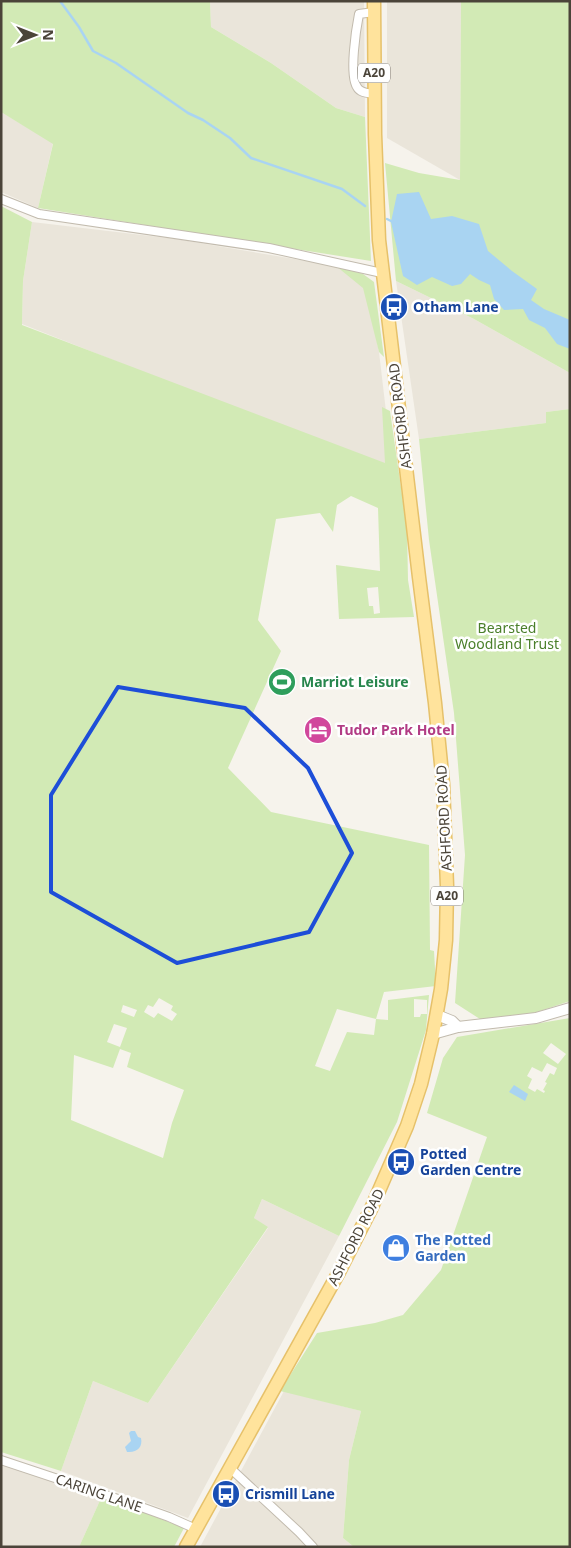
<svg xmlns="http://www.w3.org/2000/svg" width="571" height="1548" font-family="'Noto Sans',sans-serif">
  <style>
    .residential { fill: #eae5da }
    .green { fill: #d2eab5; fill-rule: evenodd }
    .water { fill: #a9d4f2 }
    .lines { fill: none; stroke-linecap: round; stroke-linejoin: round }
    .stream { stroke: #a9d4f2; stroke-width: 2.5 }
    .minor-casing { stroke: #c2bbae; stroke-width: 10 }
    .tertiary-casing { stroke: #c2bbae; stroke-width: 12 }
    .primary-casing { stroke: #e6c16a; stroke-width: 15 }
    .minor { stroke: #fff; stroke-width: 8 }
    .tertiary { stroke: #fff; stroke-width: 10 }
    .primary { stroke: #ffe39c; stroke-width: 12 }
    .marked { fill: none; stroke: #1d4ed8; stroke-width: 4; stroke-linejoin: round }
    .labels { text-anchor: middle; stroke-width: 5; stroke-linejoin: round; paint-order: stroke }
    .shield { fill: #fff; stroke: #817c74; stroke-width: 1 }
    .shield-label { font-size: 12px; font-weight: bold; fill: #4b4439 }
    .transit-label { font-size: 14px; font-weight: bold; fill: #164399; stroke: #fff; text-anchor: start }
    .street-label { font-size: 14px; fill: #4b4439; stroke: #fff }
    .park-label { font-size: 14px; fill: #4a7f2a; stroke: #fff }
    .leisure-label { font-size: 14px; font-weight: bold; fill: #27864d; stroke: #fff; text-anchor: start }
    .hotel-label { font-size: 14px; font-weight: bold; fill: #b23c85; stroke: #fff; text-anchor: start }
    .shop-label { font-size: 14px; font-weight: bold; fill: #366cbe; stroke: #fff; text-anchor: start }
  </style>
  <rect width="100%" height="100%" fill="#f6f3ec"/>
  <g class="residential">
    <path d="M210,1H364L365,117L336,108L271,63L211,27Z"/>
    <path d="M387,1H461L460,180L387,138Z"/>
    <path d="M1,112L53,143L38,208L1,192Z"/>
    <path d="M32,222L176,239L336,266L363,274L379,352L393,471L22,324L23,281Z"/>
    <path d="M396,281L474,319L570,373V409L546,412V423L419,439Z"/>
    <path d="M262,1199L339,1236L188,1518L61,1471L93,1381L148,1403L268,1228L254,1218Z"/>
    <path d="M284,1391L361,1411L349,1460L343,1538L354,1547H200Z"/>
    <path d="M1,1464L102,1496L79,1547H1Z"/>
  </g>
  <g class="green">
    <path d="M1,1H210L211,27L271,63L336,108L365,117L371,261L38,208L53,144L1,112Z"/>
    <path d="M461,1H570V373L474,319L396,281L385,163L419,173L460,180Z"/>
    <path d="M1,206L32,222L23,281L22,325L385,463L382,407L390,411L407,529L408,580L414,617L339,619L336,565L380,571L378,508L351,496L337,505L333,532L320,513L276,519L258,620L281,651L228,768L271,812L429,845L430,950L434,951L436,986L384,992L376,1019L388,1020V1000L429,995L426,1030L397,1122L339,1236L262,1199L254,1218L268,1227L148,1403L93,1381L61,1471L1,1452ZM378,587L380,613L374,614L373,606H369L367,588ZM159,998L173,1006L171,1010L177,1014L172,1021L158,1013L154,1018L144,1012L148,1005L153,1007ZM414,999L427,1000V1014H421L420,1017H414ZM123,1005L137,1010L134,1017L121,1012ZM337,1009L376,1019L374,1035L347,1032L330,1071L315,1066ZM114,1024L127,1028L120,1047L107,1042ZM120,1049L131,1053L127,1067L184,1090L172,1123L163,1158L71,1120L74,1055L113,1068Z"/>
    <path d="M336,266L363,274L374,282L384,357L379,352L363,288Z"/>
    <path d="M570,409V1001L531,1014L483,1021L455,1003L465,855L454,713L429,540L419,439L546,423V412Z"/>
    <path d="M570,1018V1547H354L343,1538L349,1460L361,1411L280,1391L317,1333L375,1323L403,1315L441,1270L487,1137L427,1113L443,1058L457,1037ZM551,1043L566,1054L558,1064L543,1053ZM547,1063L557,1068L554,1075L550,1073L545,1082L547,1083L543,1090L545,1091L544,1093L537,1089L535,1092L528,1088L532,1079L527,1076L532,1067L542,1072Z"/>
    <path d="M102,1496L184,1528L174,1547H79Z"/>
  </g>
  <g class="water">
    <path d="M419,192L431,219L452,216L479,224L488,251L512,271L537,289L531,300L544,309L570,320V349L557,344L545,328L529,320L523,309L504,310L494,299L490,285L479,280L470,274L461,284L452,286L432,277L417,285L403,276L391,222L397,194Z"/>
    <path d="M514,1085L528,1094L525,1101L509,1092Z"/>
    <path d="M131,1431H135L138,1437L141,1438C143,1447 137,1453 127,1452L125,1447L131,1441L129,1433Z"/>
  </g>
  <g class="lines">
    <g class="stream">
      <path d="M60,1L79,27L93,51L116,63L188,113L203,120L230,138L251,158L342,189L365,206"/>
      <path d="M387,219L393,222"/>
    </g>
    <defs>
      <g id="minor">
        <path d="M374,12L359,14C356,29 349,75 357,87C360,93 368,93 374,94"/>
        <path d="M1,199L39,214L269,248L382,273"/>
        <path d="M1,1460L130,1503L169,1517L196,1529"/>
        <path d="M230,1468L299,1532L313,1547"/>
      </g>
      <g id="tertiary">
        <path d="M437,1015L452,1021L458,1027"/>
        <path d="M433,1034L458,1027L536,1018L570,1008"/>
      </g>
      <path id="primary" d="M186,1547L339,1272L371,1209L407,1126L421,1084L433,1034L441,989L446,940L447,886L443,784L435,703L419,577L379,240L375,134L374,1"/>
    </defs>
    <use href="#minor" class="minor-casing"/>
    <use href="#tertiary" class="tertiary-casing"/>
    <use href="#primary" class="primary-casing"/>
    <use href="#minor" class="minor"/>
    <use href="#tertiary" class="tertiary"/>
    <use href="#primary" class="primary"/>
  </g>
  <path class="marked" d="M118,687L245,708L308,768L352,853L309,932L177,963L51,892V795Z"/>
  <defs>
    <symbol id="bus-disc" viewBox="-11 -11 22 22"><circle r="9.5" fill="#1a4fb4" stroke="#fff"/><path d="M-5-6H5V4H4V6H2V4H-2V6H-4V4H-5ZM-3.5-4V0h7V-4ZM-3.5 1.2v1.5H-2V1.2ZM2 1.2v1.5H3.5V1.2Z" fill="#fff"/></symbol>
    <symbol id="stadium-disc" viewBox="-11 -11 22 22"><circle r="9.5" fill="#2e9e5b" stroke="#fff"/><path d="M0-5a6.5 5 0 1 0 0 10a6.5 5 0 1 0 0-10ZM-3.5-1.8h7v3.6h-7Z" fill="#fff"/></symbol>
    <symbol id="hotel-disc" viewBox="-11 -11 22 22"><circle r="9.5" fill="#d1479c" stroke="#fff"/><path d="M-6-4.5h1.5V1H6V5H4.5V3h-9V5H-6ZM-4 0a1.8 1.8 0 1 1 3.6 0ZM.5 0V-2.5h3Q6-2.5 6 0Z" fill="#fff"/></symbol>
    <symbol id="shop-disc" viewBox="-11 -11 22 22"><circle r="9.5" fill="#3f7fe0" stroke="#fff"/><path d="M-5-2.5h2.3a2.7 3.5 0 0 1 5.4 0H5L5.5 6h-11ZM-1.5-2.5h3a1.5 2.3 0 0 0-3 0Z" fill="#fff"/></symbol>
  </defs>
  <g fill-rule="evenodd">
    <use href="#bus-disc" x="378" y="291" width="32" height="32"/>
    <use href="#stadium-disc" x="266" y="666" width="32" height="32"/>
    <use href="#hotel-disc" x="302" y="714" width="32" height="32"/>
    <use href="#bus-disc" x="385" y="1146" width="32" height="32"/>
    <use href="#shop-disc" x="380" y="1232" width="32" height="32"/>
    <use href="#bus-disc" x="210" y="1478" width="32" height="32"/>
  </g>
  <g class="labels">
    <g class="shield">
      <rect x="358" y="63.5" width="32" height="19" rx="4"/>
      <rect x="431" y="886.5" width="32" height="19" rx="4"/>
    </g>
    <g class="shield-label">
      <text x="374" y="77">A20</text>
      <text x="447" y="900">A20</text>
    </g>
    <g class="transit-label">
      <text x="413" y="312">Otham Lane</text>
      <text x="420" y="1159">Potted<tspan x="420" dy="16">Garden Centre</tspan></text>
      <text x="245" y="1499">Crismill Lane</text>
    </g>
    <g class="street-label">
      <text transform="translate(400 416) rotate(-97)" y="5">ASHFORD ROAD</text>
      <text transform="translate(444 818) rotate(-93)" y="5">ASHFORD ROAD</text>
      <text transform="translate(356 1237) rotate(-63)" y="5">ASHFORD ROAD</text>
      <text transform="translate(99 1493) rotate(19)" y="5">CARING LANE</text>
    </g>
    <g class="park-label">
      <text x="507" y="633">Bearsted<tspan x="507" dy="16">Woodland Trust</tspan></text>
    </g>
    <g class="leisure-label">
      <text x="301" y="687">Marriot Leisure</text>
    </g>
    <g class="hotel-label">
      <text x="337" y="735">Tudor Park Hotel</text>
    </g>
    <g class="shop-label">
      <text x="415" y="1245">The Potted<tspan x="415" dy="16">Garden</tspan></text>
    </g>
  </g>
  <rect width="571" height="1548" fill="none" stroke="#4b4439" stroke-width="5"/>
  <g transform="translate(35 35) rotate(90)" stroke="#ffffff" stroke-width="4" paint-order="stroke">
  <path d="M0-4L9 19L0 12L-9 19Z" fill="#4b4439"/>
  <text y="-8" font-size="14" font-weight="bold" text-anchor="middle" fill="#4b4439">N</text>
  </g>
</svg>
